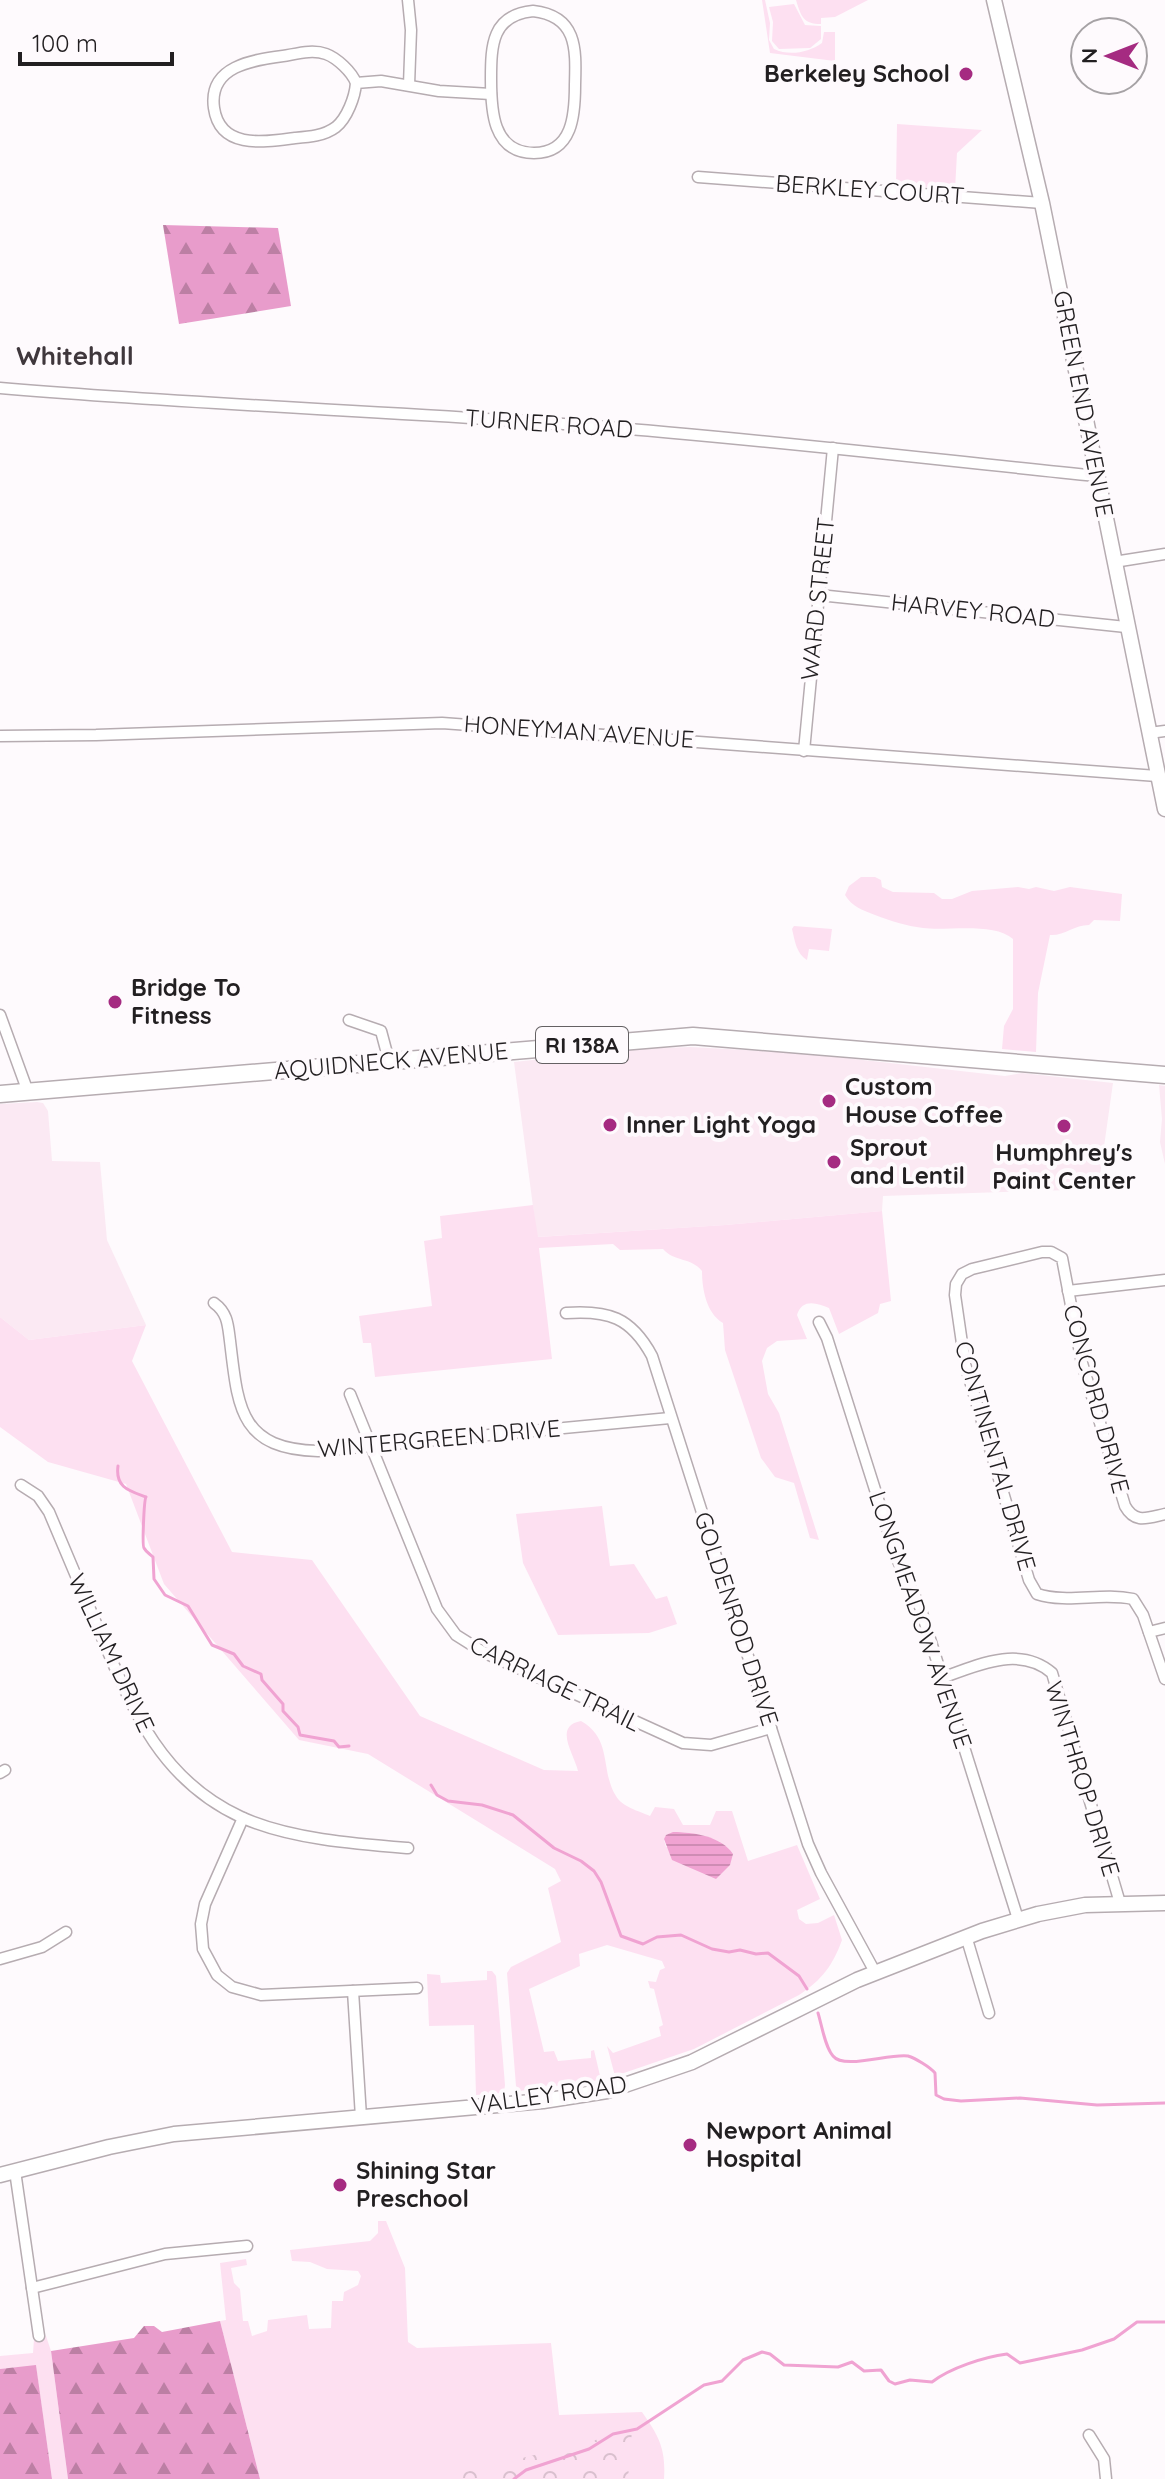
<svg xmlns="http://www.w3.org/2000/svg" width="1165" height="2479" font-family="Quicksand,sans-serif">
  <style>
    .built { fill: #fbe9f3 }
    .green { fill: #fde0f1; fill-rule: evenodd }
    .forest { fill: url(#forest-firs) }
    .park { fill: url(#park-crowns) }
    .water { fill: url(#water-rules) }
    .lines { fill: none; stroke-linecap: round; stroke-linejoin: round }
    .stream { stroke: #f0a3d2; stroke-width: 3 }
    .street-casing { stroke: #b6acb1; stroke-width: 13 }
    .secondary-casing { stroke: #b6acb1; stroke-width: 17 }
    .primary-casing { stroke: #b6acb1; stroke-width: 19 }
    .street { stroke: #fff; stroke-width: 10 }
    .secondary { stroke: #fff; stroke-width: 14 }
    .primary { stroke: #fff; stroke-width: 16 }
    .poi-dot { fill: #a52b81; stroke: #fefafd; stroke-width: 3 }
    .labels { text-anchor: middle; stroke-width: 8; stroke-linejoin: round; paint-order: stroke }
    .shield { fill: #fefafd; stroke: #646163; stroke-width: 2 }
    .shield-label { font-size: 22px; font-weight: bold; fill: #221f21 }
    .poi-label { font-size: 24px; font-weight: bold; fill: #221f21; stroke: #fefafd; text-anchor: start }
    .street-label { font-size: 24px; fill: #221f21; stroke: #fefafd }
    .neighbourhood-label { font-size: 26px; font-weight: bold; fill: #3f373c; stroke: #fefafd }
  </style>
  <defs>
    <pattern id="forest-firs" width="22" height="20" patternUnits="userSpaceOnUse" patternTransform="scale(2)"><rect width="22" height="20" fill="#e89ccb"/><path d="M5 1l3.5 6h-7zM16 11l3.5 6h-7z" fill="#bc7fa4"/></pattern>
    <pattern id="park-crowns" width="20" height="18" patternUnits="userSpaceOnUse" patternTransform="scale(2)"><rect width="20" height="18" fill="#fde0f1"/><path d="M2 6a3 3 0 1 1 6 0M12 15a3 3 0 1 1 6 0" fill="none" stroke="#d9c0ce"/></pattern>
    <pattern id="water-rules" width="6" height="5" patternUnits="userSpaceOnUse" patternTransform="scale(2)"><rect width="6" height="5" fill="#f0a3d2"/><path d="M0 2.5h6" fill="none" stroke="#ce8cb4"/></pattern>
  </defs>
  <rect width="100%" height="100%" fill="#fefafd"/>
  <g class="built">
    <path d="M690,1047L801,1053L1005,1076L1022,1073L1113,1083L1098,1189L883,1196L882,1211L725,1225L537,1237L514,1062L635,1049Z"/>
    <path d="M1159,1085L1165,1086V1164L1160,1142L1162,1119Z"/>
    <path d="M37,1102L43,1103L48,1111L52,1161L100,1162L107,1240L146,1325L29,1340L0,1317V1104Z"/>
  </g>
  <g class="green">
    <path d="M762,0H765L770,23L769,40L774,49C789,56 808,53 822,43L824,32H835V61L770,53Z"/>
    <path d="M796,0H868L835,17L821,18V24C803,24 801,16 796,0Z"/>
    <path d="M794,4L805,25L821,26V39L810,48L779,49L772,41L773,22L769,7Z"/>
    <path d="M897,124L982,130L957,153L955,190L896,184Z"/>
    <path d="M861,877H875L881,880L882,887L893,892L934,893L942,899H952L972,891L1018,887L1029,889L1036,887L1054,891L1070,887L1122,894L1120,921L1094,920L1089,925C1074,925 1064,936 1050,935L1038,993L1036,1052L1002,1049L1004,1026L1013,1009V939C994,922 948,931 923,928C906,926 891,921 875,915C863,910 852,907 845,895L849,886Z"/>
    <path d="M794,926L832,929L829,951L809,949L807,960C796,953 795,941 792,929Z"/>
    <path d="M533,1205L538,1237L725,1225L882,1211L891,1301L880,1304L878,1313L839,1334L829,1308C817,1303 802,1298 797,1315L807,1339L777,1341L767,1348L762,1361L768,1394L779,1413L819,1540L810,1538L794,1483L775,1477L761,1458L725,1350L723,1323C706,1313 702,1288 702,1271C691,1257 674,1262 663,1249L620,1250L613,1244L539,1248L552,1359L375,1377L371,1343H363L359,1316L432,1306L424,1241L442,1238L440,1216Z"/>
    <path d="M0,1317L29,1340L146,1325L132,1361L232,1552L312,1560L420,1716L544,1770L578,1771C574,1754 553,1726 581,1721C613,1739 600,1771 616,1796C622,1807 639,1811 650,1816L655,1807L674,1809L683,1825H710L716,1811H732L748,1861L797,1845L820,1899L797,1910L799,1919L806,1924L818,1923L834,1915L842,1940C833,1965 822,1980 799,1995L694,2049L615,2076L607,2046L613,2053L661,2036L659,2027L663,2025L654,1989L650,1988L648,1981L656,1982L660,1970L665,1968L662,1961L607,1945L579,1954L580,1966L529,1989L544,2052L554,2051L558,2061L591,2058V2051L594,2050L601,2080L519,2091L516,2086L507,1973L511,1967L561,1942L548,1888L561,1881L555,1869L368,1754L299,1740L164,1584L126,1484L48,1462L0,1427ZM684,1832L704,1836L720,1842L666,1847L664,1840L666,1835Z"/>
    <path d="M602,1506L610,1566L634,1564L656,1599L667,1596L677,1624L649,1633L558,1635L523,1563L516,1514Z"/>
    <path d="M487,1971H492L496,1976L505,2085L504,2092L501,2093L476,2095L474,2025L429,2026L427,1974L440,1975L441,1983L487,1980Z"/>
    <path d="M378,2221H386L405,2268L408,2342L417,2348L551,2343L559,2415L642,2412C659,2436 666,2449 664,2479H260L220,2321L226,2320L220,2263L246,2259L247,2265L231,2268L234,2283L240,2289L243,2321H248L252,2336L267,2331L268,2320L307,2315L309,2329L331,2328L332,2301H343L344,2292L358,2285L361,2276L358,2271L327,2269L310,2262L292,2261L290,2250L370,2241L378,2233Z"/>
    <path d="M46,2336L51,2351L68,2479H52L36,2366L0,2369V2356L33,2353L34,2339Z"/>
  </g>
  <g class="forest">
    <path d="M163,225L278,228L291,306L179,324Z"/>
    <path d="M220,2321L260,2479H68L51,2351L134,2338L144,2326H154L162,2332Z"/>
    <path d="M36,2365L52,2479H0V2369Z"/>
  </g>
  <path class="park" d="M632,2431L628,2479H437Z"/>
  <path class="water" d="M673,1832C693,1832 721,1836 733,1854L730,1865L716,1879L672,1860L664,1839L666,1835Z"/>
  <g class="lines">
    <g class="stream">
      <path d="M118,1466C115,1488 130,1491 146,1497C144,1500 142,1546 144,1548C146,1552 150,1554 153,1557L154,1579L165,1595L188,1606L212,1645L234,1654L243,1666L261,1674L262,1680L283,1704V1711L298,1727L300,1735L334,1741L339,1747L349,1746"/>
      <path d="M431,1785L437,1795L448,1801L482,1805L513,1815L554,1848L581,1861L594,1871L601,1882L621,1936L643,1944L657,1937L681,1935L712,1949L729,1952L740,1950L756,1954L768,1953L799,1976L807,1989"/>
      <path d="M818,2013C822,2026 825,2047 833,2056C844,2070 890,2053 908,2056C915,2058 930,2067 935,2073L936,2095L944,2099L961,2101L1020,2098L1097,2105L1165,2103"/>
      <path d="M514,2479L526,2470L589,2449L613,2434L637,2429L704,2385L722,2381L743,2360L762,2352L770,2354L784,2365L838,2367L852,2362L864,2371L881,2370L889,2381L895,2384L910,2380L932,2382C950,2368 984,2357 1007,2354L1020,2363L1082,2350L1114,2339L1137,2322H1165"/>
    </g>
    <defs>
      <g id="street">
        <path d="M408,0L411,30L409,85"/>
        <path d="M533,11C578,16 576,50 575,85C575,114 573,153 534,153C492,153 491,109 491,79C491,45 492,15 533,11Z"/>
        <path d="M356,83C355,97 347,118 336,127C324,136 309,137 295,138C265,142 220,150 214,108C208,66 253,60 283,56C296,54 312,49 326,54C337,58 352,72 356,83L381,81L439,91L491,94"/>
        <path d="M698,177L1042,203"/>
        <path d="M0,388C197,405 395,411 592,426C761,439 929,459 1097,476"/>
        <path d="M1114,562L1165,554"/>
        <path d="M819,595L1126,627"/>
        <path d="M1149,733L1165,731"/>
        <path d="M0,736L96,735L442,723L1157,776"/>
        <path d="M804,751L833,448"/>
        <path d="M0,1015L28,1092"/>
        <path d="M349,1020L381,1031L389,1061"/>
        <path d="M1068,1291L1165,1280"/>
        <path d="M214,1303C228,1313 228,1326 230,1341C238,1407 239,1449 318,1451L670,1418"/>
        <path d="M566,1313C608,1310 631,1317 652,1356L808,1844L821,1873L875,1972"/>
        <path d="M819,1322L827,1338L897,1559L920,1607L1018,1919"/>
        <path d="M350,1394L437,1609L456,1635L483,1652L683,1743L711,1745L771,1728"/>
        <path d="M21,1485L38,1496L49,1512C66,1553 84,1594 101,1635C133,1711 161,1780 241,1817C289,1839 356,1844 408,1848"/>
        <path d="M1165,1514C1147,1518 1135,1524 1125,1506L1082,1363L1062,1258L1051,1252H1042L972,1269L962,1274L956,1284L955,1295L965,1364L1029,1580L1037,1594C1068,1604 1101,1592 1133,1599L1143,1615L1165,1679"/>
        <path d="M1149,1632L1165,1628"/>
        <path d="M942,1678C977,1665 1020,1645 1052,1673L1120,1903"/>
        <path d="M0,1773L5,1770"/>
        <path d="M243,1818L205,1904L201,1924L203,1949L217,1975L232,1987L261,1995L417,1988"/>
        <path d="M966,1936L989,2013"/>
        <path d="M0,1959L42,1947L66,1932"/>
        <path d="M353,1991L361,2117"/>
        <path d="M15,2171L39,2336"/>
        <path d="M32,2288L165,2254L247,2246"/>
        <path d="M1089,2435L1104,2459L1106,2479"/>
      </g>
      <g id="secondary">
        <path d="M994,0L1042,203L1165,809"/>
        <path d="M0,2175L109,2147L174,2134L543,2101L607,2091L692,2062L857,1980L982,1931L1038,1914L1085,1905L1165,1903"/>
      </g>
      <path id="primary" d="M0,1094L693,1036L1165,1075"/>
    </defs>
    <use href="#street" class="street-casing"/>
    <use href="#secondary" class="secondary-casing"/>
    <use href="#primary" class="primary-casing"/>
    <use href="#street" class="street"/>
    <use href="#secondary" class="secondary"/>
    <use href="#primary" class="primary"/>
  </g>
  <g class="poi-dot">
    <circle cx="966" cy="74" r="8"/>
    <circle cx="115" cy="1002" r="8"/>
    <circle cx="829" cy="1101" r="8"/>
    <circle cx="610" cy="1125" r="8"/>
    <circle cx="1064" cy="1126" r="8"/>
    <circle cx="834" cy="1162" r="8"/>
    <circle cx="690" cy="2145" r="8"/>
    <circle cx="340" cy="2185" r="8"/>
  </g>
  <g class="labels">
    <rect class="shield" x="536" y="1027" width="92" height="36" rx="6"/>
    <g class="shield-label">
      <text x="582" y="1053">RI 138A</text>
    </g>
    <g class="poi-label">
      <text x="950" y="82" text-anchor="end">Berkeley School</text>
      <text x="131" y="996">Bridge To<tspan x="131" dy="28">Fitness</tspan></text>
      <text x="845" y="1095">Custom<tspan x="845" dy="28">House Coffee</tspan></text>
      <text x="626" y="1133">Inner Light Yoga</text>
      <text x="850" y="1156">Sprout<tspan x="850" dy="28">and Lentil</tspan></text>
      <text x="1064" y="1161" text-anchor="middle">Humphrey's<tspan x="1064" dy="28">Paint Center</tspan></text>
      <text x="706" y="2139">Newport Animal<tspan x="706" dy="28">Hospital</tspan></text>
      <text x="356" y="2179">Shining Star<tspan x="356" dy="28">Preschool</tspan></text>
    </g>
    <g class="street-label">
      <text transform="translate(870 190) rotate(4)" y="8">BERKLEY COURT</text>
      <text transform="translate(1083 404) rotate(79)" y="8">GREEN END AVENUE</text>
      <text transform="translate(549 424) rotate(4)" y="8">TURNER ROAD</text>
      <text transform="translate(818 599) rotate(-84)" y="8">WARD STREET</text>
      <text transform="translate(973 611) rotate(6)" y="8">HARVEY ROAD</text>
      <text transform="translate(579 732) rotate(4)" y="8">HONEYMAN AVENUE</text>
      <text transform="translate(391 1061) rotate(-5)" y="8">AQUIDNECK AVENUE</text>
      <text transform="translate(1096 1399) rotate(75)" y="8">CONCORD DRIVE</text>
      <text transform="translate(439 1439) rotate(-5)" y="8">WINTERGREEN DRIVE</text>
      <text transform="translate(995 1456) rotate(74)" y="8">CONTINENTAL DRIVE</text>
      <text transform="translate(736 1619) rotate(72)" y="8">GOLDENROD DRIVE</text>
      <text transform="translate(920 1620) rotate(71)" y="8">LONGMEADOW AVENUE</text>
      <text transform="translate(111 1653) rotate(65)" y="8">WILLIAM DRIVE</text>
      <text transform="translate(555 1684) rotate(26)" y="8">CARRIAGE TRAIL</text>
      <text transform="translate(1082 1779) rotate(73)" y="8">WINTHROP DRIVE</text>
      <text transform="translate(549 2095) rotate(-8)" y="8">VALLEY ROAD</text>
    </g>
    <g class="neighbourhood-label">
      <text x="75" y="365">Whitehall</text>
    </g>
  </g>
  <g transform="translate(1109 56) rotate(270)"><circle r="38" fill="#fefafd" stroke="#a6a2a5" stroke-width="2"/>
  <path d="M0-6L14 30L0 20L-14 30Z" fill="#a52b81"/>
  <text y="-12" font-size="22" font-weight="bold" text-anchor="middle" fill="#221f21">N</text>
  </g>
  <path d="M20 52v12h152v-12" fill="none" stroke="#221f21" stroke-width="4"/>
  <text x="32" y="52" font-size="24" fill="#221f21" stroke="#fefafd" stroke-width="6" paint-order="stroke">100 m</text>
</svg>
